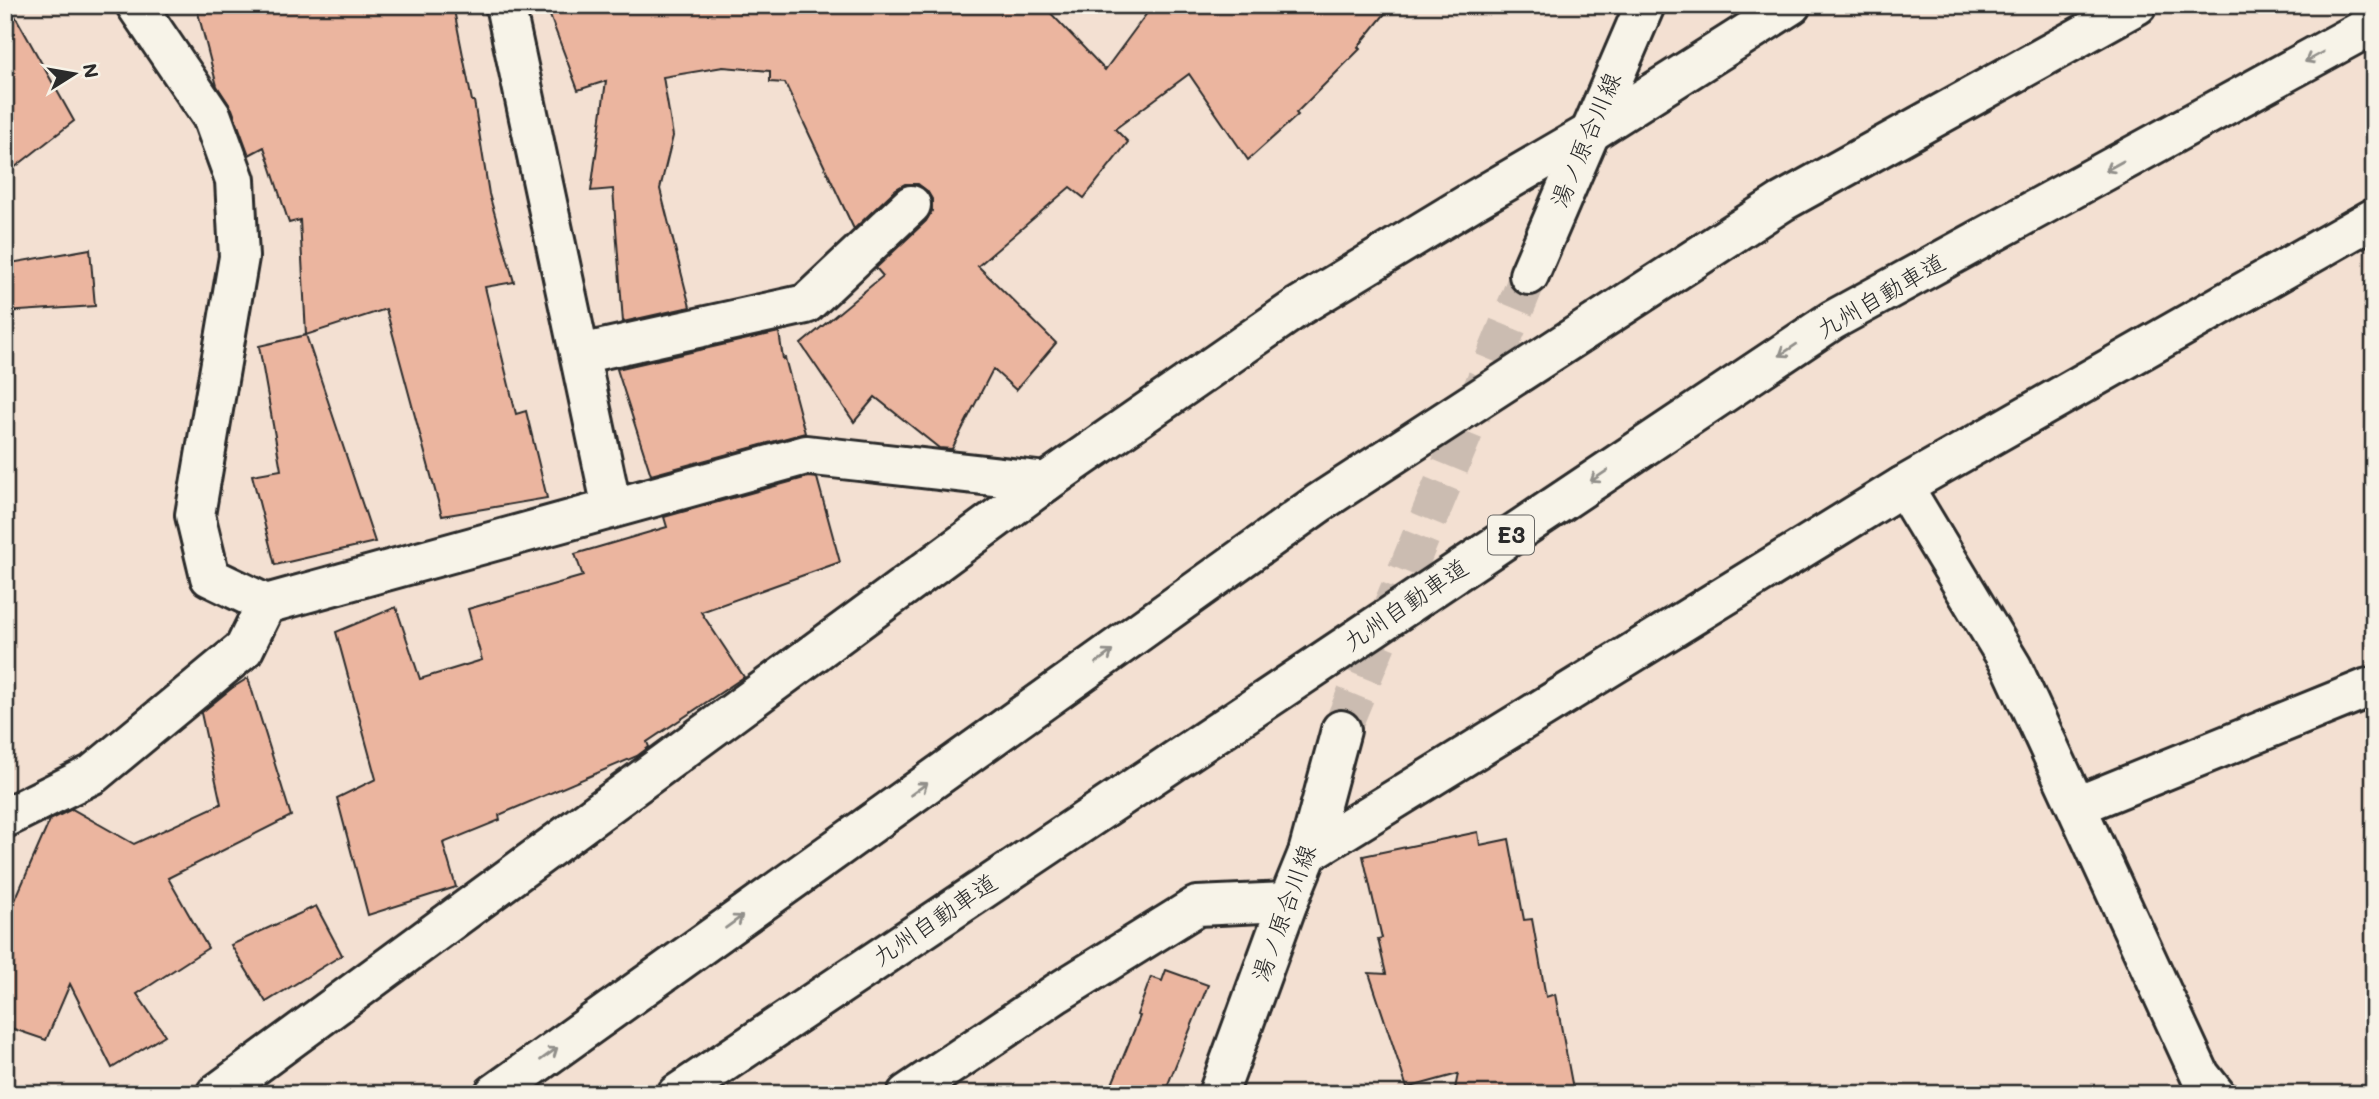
<svg xmlns="http://www.w3.org/2000/svg" width="2379" height="1099" font-family="Mali,'Klee One',sans-serif">
  <style>
    .building { fill: #ebb59f; stroke: #2b2b2b; stroke-width: 2 }
    .lines { fill: none; stroke-linecap: round; stroke-linejoin: round }
    .secondary-tunnel { stroke: #cbbcb1; stroke-width: 38; stroke-dasharray: 38 19; stroke-linecap: butt }
    .minor-casing { stroke: #2b2b2b; stroke-width: 44 }
    .secondary-casing { stroke: #2b2b2b; stroke-width: 44 }
    .motorway-casing { stroke: #2b2b2b; stroke-width: 44 }
    .minor { stroke: #f7f3e8; stroke-width: 38 }
    .secondary { stroke: #f7f3e8; stroke-width: 38 }
    .motorway { stroke: #f7f3e8; stroke-width: 38 }
    .oneway { stroke: #918f8a }
    .labels { text-anchor: middle; stroke-width: 5; stroke-linejoin: round; paint-order: stroke }
    .shield { fill: #f7f3e8; stroke: #686764; stroke-width: 2 }
    .shield-label { font-size: 23px; font-weight: bold; fill: #2b2b2b }
    .street-label { font-size: 24px; fill: #2b2b2b; stroke: #f7f3e8 }
  </style>
  <rect width="100%" height="100%" fill="#f3e0d2"/>
  <filter id="ink" filterUnits="userSpaceOnUse"><feTurbulence type="fractalNoise" baseFrequency=".0143" numOctaves="2"/><feDisplacementMap in="SourceGraphic" scale="14" xChannelSelector="R" yChannelSelector="G"/><feConvolveMatrix kernelMatrix="1 2 1 2 8 2 1 2 1" color-interpolation-filters="sRGB"/></filter>
  <g filter="url(#ink)">
    <g class="building">
      <path d="M5,5H9L74,121L5,175Z"/>
      <path d="M196,5H453L472,101H474L489,194L514,282L485,287L516,414L526,411L547,498L442,516L386,309L306,335L300,220L289,223L264,147L249,155L232,109L217,86Z"/>
      <path d="M546,5H1043L1105,70L1153,5H1392L1358,47L1360,49L1296,113L1298,115L1248,160L1189,74L1115,129L1128,142L1084,198L1070,187L978,266L1056,343L1016,390L993,369L952,449L939,448L875,397L854,422L801,344L883,276L876,268L926,221L932,211V199L927,191L918,184H905L896,189L854,229L785,83L770,82V71L723,67L663,77L673,136L660,189L690,307L623,322L613,189L591,191L606,81L578,90Z"/>
      <path d="M90,249L95,306L5,312V264Z"/>
      <path d="M779,332L783,359L785,358L805,433L651,475L617,369Z"/>
      <path d="M306,335L375,542L275,565L252,475L281,470L259,346Z"/>
      <path d="M808,477L817,478L840,562L701,612L744,677L647,742L649,747L637,756L499,815L500,820L443,843L456,887L368,915L337,798L376,779L336,632L396,607L420,679L482,660L468,609L583,576L575,554L667,527L664,517Z"/>
      <path d="M248,678L291,816L168,878L208,948L137,994L165,1035L112,1068L70,984L46,1040L5,1026V923L50,820L72,809L134,844L221,804L201,713L232,688Z"/>
      <path d="M1478,832L1480,845L1509,839L1524,920L1532,919L1546,997L1555,994L1574,1094H1454L1458,1074L1407,1088L1369,973L1386,974L1378,939L1382,938L1363,856Z"/>
      <path d="M316,906L342,955L266,1002L231,945Z"/>
      <path d="M1166,970L1208,985L1164,1094H1108L1140,1016L1137,1015L1151,977L1162,981Z"/>
    </g>
    <g class="lines">
      <path class="secondary-tunnel" d="M1341,730L1529,275"/>
      <defs>
        <g id="minor">
          <path d="M136,5L212,117L235,180L239,257L195,515L210,577L266,604"/>
          <path d="M505,5L612,508"/>
          <path d="M580,354L806,304L911,205"/>
          <path d="M1903,486L2012,667L2200,1075L2215,1094"/>
          <path d="M2077,806L2368,688"/>
          <path d="M5,818L93,774L244,649L266,604L806,455L1046,482"/>
          <path d="M1308,853L1903,486L2374,218"/>
          <path d="M216,1094L1046,482L1298,307L1471,202L1588,134L1791,5"/>
          <path d="M907,1094L1057,993L1197,906L1288,902"/>
        </g>
        <g id="secondary">
          <path d="M1529,275L1645,5"/>
          <path d="M1218,1094L1288,902L1308,853L1341,730"/>
        </g>
        <g id="motorway">
          <path d="M494,1094L1319,503L1782,202L2137,5"/>
          <path d="M677,1094L1833,320L2374,24"/>
        </g>
      </defs>
      <use href="#minor" class="minor-casing"/>
      <use href="#secondary" class="secondary-casing"/>
      <use href="#motorway" class="motorway-casing"/>
      <use href="#minor" class="minor"/>
      <use href="#secondary" class="secondary"/>
      <use href="#motorway" class="motorway"/>
    </g>
    <defs><path id="oneway-shaft" d="M-6 0H5M1.5-3L5.5 0L1.5 3" fill="none" stroke-width="1.6" stroke-linecap="round" stroke-linejoin="round" transform="scale(1.75)"/></defs>
    <g class="oneway">
      <use href="#oneway-shaft" transform="translate(2314 57) rotate(151)"/>
      <use href="#oneway-shaft" transform="translate(2114 166) rotate(151)"/>
      <use href="#oneway-shaft" transform="translate(1788 350) rotate(146)"/>
      <use href="#oneway-shaft" transform="translate(1599 476) rotate(146)"/>
      <use href="#oneway-shaft" transform="translate(1104 657) rotate(-36)"/>
      <use href="#oneway-shaft" transform="translate(919 789) rotate(-36)"/>
      <use href="#oneway-shaft" transform="translate(734 922) rotate(-36)"/>
      <use href="#oneway-shaft" transform="translate(549 1054) rotate(-36)"/>
    </g>
  </g>
  <g class="labels">
    <rect class="shield" x="1488" y="515.5" width="46" height="39" rx="5"/>
    <g class="shield-label">
      <text x="1511" y="543">E3</text>
    </g>
    <g class="street-label">
      <text transform="translate(1586 140) rotate(-67)" y="8">湯ノ原合川線</text>
      <text transform="translate(1881 296) rotate(-30)" y="8">九州自動車道</text>
      <text transform="translate(1406 605) rotate(-34)" y="8">九州自動車道</text>
      <text transform="translate(1284 913) rotate(-70)" y="8">湯ノ原合川線</text>
      <text transform="translate(935 920) rotate(-34)" y="8">九州自動車道</text>
    </g>
  </g>
  <rect width="2379" height="1099" fill="none" stroke="#f7f3e8" stroke-width="28"/>
  <rect x="14" y="14" width="2351" height="1071" fill="none" stroke="#2b2b2b" stroke-width="2.5" filter="url(#ink)"/>
  <g transform="translate(74 74) rotate(79)" stroke="#f7f3e8" stroke-width="5" paint-order="stroke">
  <path d="M0-5L12 26L0 18L-12 26Z" fill="#2b2b2b"/>
  <text y="-10" font-size="19" font-weight="bold" text-anchor="middle" fill="#2b2b2b">N</text>
  </g>
</svg>
